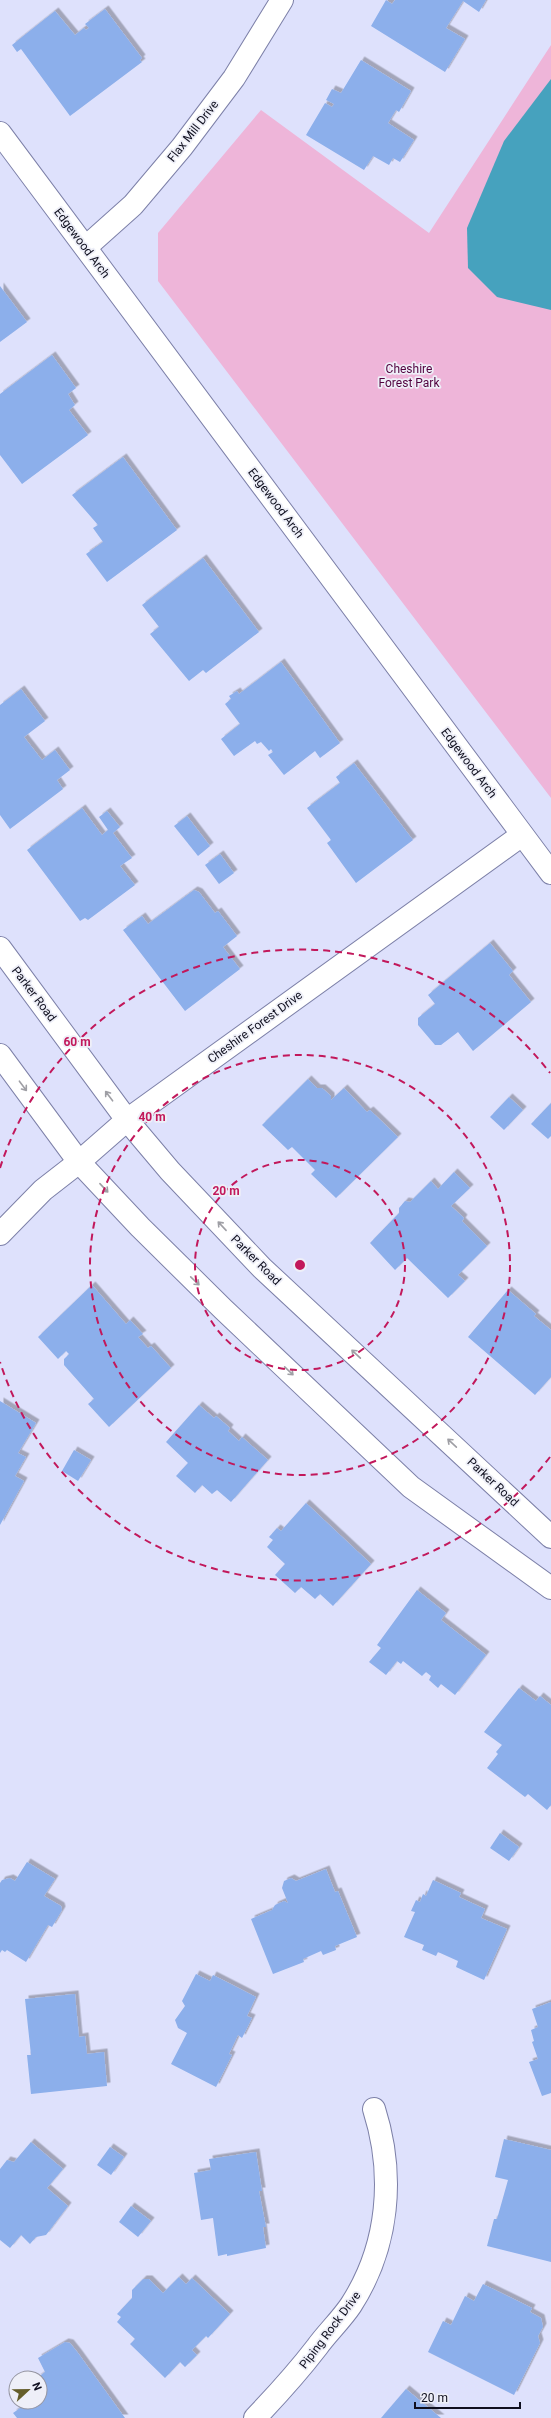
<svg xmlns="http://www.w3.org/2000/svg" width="551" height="2418" font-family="Roboto,sans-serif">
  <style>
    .green { fill: #eeb5d9 }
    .water { fill: #46a2be }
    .building { fill: #8cafeb; filter: url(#shadow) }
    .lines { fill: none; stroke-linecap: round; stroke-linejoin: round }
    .minor-casing { stroke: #7d80a8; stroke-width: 24 }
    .tertiary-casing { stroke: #7d80a8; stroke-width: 24 }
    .minor { stroke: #fff; stroke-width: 22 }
    .tertiary { stroke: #fff; stroke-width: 22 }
    .oneway { stroke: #9f9fa5 }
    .ring { fill: none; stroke: #c2185b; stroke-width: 2; stroke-dasharray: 7 5 }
    .labels { text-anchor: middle; stroke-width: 3.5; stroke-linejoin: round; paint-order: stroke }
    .street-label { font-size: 12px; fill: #0f0f1e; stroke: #eeeff8 }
    .park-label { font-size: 12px; fill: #52023f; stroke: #eeeff8 }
    .centre { fill: #c2185b; stroke: #eeeff8; stroke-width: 2 }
    .ring-label { font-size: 12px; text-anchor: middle; font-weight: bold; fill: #c2185b; stroke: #eeeff8; stroke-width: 3.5; stroke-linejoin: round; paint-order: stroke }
  </style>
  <defs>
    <filter id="shadow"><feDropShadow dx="3.5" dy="-3.5" stdDeviation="0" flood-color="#0004"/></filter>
  </defs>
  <rect width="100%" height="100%" fill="#dee1fc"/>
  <path class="green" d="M551,45V798L158,281V233L261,110L429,233Z"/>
  <path class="water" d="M551,79V310L497,297L468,268L467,228L504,141Z"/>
  <g class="building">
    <path d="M386,0L392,4L395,0H486L479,12L463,1L446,28L465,39L445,72L371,26Z"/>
    <path d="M105,9L142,58L140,60L142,62L70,116L21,49L17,52L12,45L55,11L75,35L84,28L86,30L89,28L85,24Z"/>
    <path d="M361,60L411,91L399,112L396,110L388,123L414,140L400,162L393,158L389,165L373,156L364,170L306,135L325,103L332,107L334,104L326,100L332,89L341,93Z"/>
    <path d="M0,286L27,322L0,342Z"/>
    <path d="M52,355L76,388L68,394L75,405L69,410L88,435L22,484L0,455V394Z"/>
    <path d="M123,457L177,530L107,582L86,554L103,542L93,528L98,525L72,495Z"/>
    <path d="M203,558L259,632L206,673L203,670L189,681L150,634L159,627L142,605Z"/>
    <path d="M281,662L340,743L320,758L315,751L284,775L268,755L273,752L271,749L269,751L261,742L257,744L255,741L234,756L221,739L240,724L225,704L231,699L229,696L237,691L239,694Z"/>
    <path d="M21,689L45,721L24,737L42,760L55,750L70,770L57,780L63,789L10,829L0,815V705Z"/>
    <path d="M354,763L413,840L356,883L327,843L331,840L307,808L340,783L336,777Z"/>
    <path d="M82,808L102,835L108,830L99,817L107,811L120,827L113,833L132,858L120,866L135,885L88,920L85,918L80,921L27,850Z"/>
    <path d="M187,816L210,846L198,856L174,826Z"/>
    <path d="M220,854L234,873L219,884L205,865Z"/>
    <path d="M194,890L199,892L215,913L218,911L237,936L223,947L240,969L185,1011L123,930L142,916L148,924Z"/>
    <path d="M490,943L513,971L509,975L531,1002L473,1051L458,1032L441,1045H435L418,1025V1018L435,1004L428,995Z"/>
    <path d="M308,1079L317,1088H322L331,1096V1100L344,1088L367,1112L370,1110L398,1137L336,1198L311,1174L315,1170L292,1147L288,1150L262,1125Z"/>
    <path d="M509,1097L523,1110L504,1130L490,1117Z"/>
    <path d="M551,1103V1136L548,1139L531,1124Z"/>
    <path d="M454,1172L470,1188L451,1206L464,1218L462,1221L487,1246L458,1275L465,1281L448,1298L407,1258L395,1270L370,1243L399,1213V1208L405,1201L410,1202L431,1181L438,1189Z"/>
    <path d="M92,1285L126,1324L130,1320L143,1334L138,1337L148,1348L151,1346L171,1368L109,1427L88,1404L94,1399L64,1365V1359L69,1354L66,1351L58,1359L38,1337Z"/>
    <path d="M508,1290L536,1314L534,1316L551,1330V1377L535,1395L468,1337Z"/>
    <path d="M0,1401L36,1423L18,1453L26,1457L15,1476L24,1481L0,1525Z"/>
    <path d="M199,1405L214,1418L216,1416L230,1428L228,1431L239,1441L242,1437L268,1460L231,1502L217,1490L212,1494L202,1485L195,1493L176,1476L188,1463L166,1442Z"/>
    <path d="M74,1450L91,1460L78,1481L62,1471Z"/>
    <path d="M306,1503L371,1564L333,1606L320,1594L315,1599L301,1587L295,1593L275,1575L285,1564L267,1547L273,1540L269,1537L277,1528L281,1531Z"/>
    <path d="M417,1590L446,1613L441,1620L486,1655L455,1695L441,1684L438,1688L429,1680L431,1676L426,1672L422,1676L403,1661L401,1664L397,1661L386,1675L369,1662L381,1648L377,1645Z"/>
    <path d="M519,1688L536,1701L540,1696L551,1705V1805L547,1810L528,1794L525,1797L487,1768L498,1754L496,1752L502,1745L484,1732Z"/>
    <path d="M500,1833L519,1847L509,1861L490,1848Z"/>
    <path d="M27,1862L55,1879L44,1896L61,1906L62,1910L52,1927L48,1925L26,1962L7,1950L5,1952L2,1950L0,1953V1883L2,1880L10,1878L15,1881Z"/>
    <path d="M326,1869L335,1892L338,1891L357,1937L335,1946L336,1950L323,1955L321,1951L303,1959L304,1962L273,1974L251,1919L272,1910L275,1905L284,1901L288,1903L282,1888L284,1881L291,1878L296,1881Z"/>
    <path d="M433,1880L461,1893L459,1897L485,1909L481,1918L507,1929L484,1980L456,1967L458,1961L438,1952L436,1956L422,1950L424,1945L404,1937L415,1912L411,1911L416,1900L420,1902L423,1894L426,1896Z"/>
    <path d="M196,1974L210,1981L213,1975L256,1997L247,2016L252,2018L242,2038L238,2035L229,2054L232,2055L216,2087L171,2064L187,2033L178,2028L175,2020L185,2006L182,2001Z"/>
    <path d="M75,1994L79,2037L85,2036L87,2054L104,2052L107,2086L31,2094L27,2055H31L25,1999Z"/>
    <path d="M551,2002V2093L542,2096L529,2062L538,2059L532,2042L534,2041L531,2030L538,2027L532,2009Z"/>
    <path d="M504,2139L551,2150V2262L487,2246L494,2219H497L508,2180L495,2177Z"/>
    <path d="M31,2142L63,2169L47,2188L68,2206L46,2235L36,2237L30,2244L21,2235L10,2248L0,2240V2169L7,2160L14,2162Z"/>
    <path d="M110,2147L124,2157L111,2175L97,2165Z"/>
    <path d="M256,2152L262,2191H259L266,2227H263L266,2248L227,2256V2254L218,2256L213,2218L201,2220L194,2173L211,2170L209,2159Z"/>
    <path d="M131,2206L151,2221L138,2237L119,2222Z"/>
    <path d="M179,2277L186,2284L192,2278L230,2314L208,2338L206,2336L192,2350L197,2355L185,2367L180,2362L165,2378L130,2344L135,2339L117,2322L121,2317L117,2314L132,2298V2290L143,2279H149L163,2293Z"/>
    <path d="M483,2284L532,2308L530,2312L541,2318L543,2327L538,2336L540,2343L514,2395L428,2352L443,2321L451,2325L465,2296L474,2301Z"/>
    <path d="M65,2342L70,2343L78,2353L125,2418H17L13,2413L29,2402H40V2378H37L45,2372L38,2358Z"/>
    <path d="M406,2389L441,2418H381Z"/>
  </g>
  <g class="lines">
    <defs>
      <g id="minor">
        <path d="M0,133L551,873"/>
        <path d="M86,247L133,205L182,147L234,78L282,0"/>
        <path d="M0,1234L43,1190L79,1162L127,1120L522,835"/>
        <path d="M255,2418C277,2395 297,2373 317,2347C327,2333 341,2320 351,2305C389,2246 395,2175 374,2109"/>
      </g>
      <g id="tertiary">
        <path d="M0,948L127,1120L170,1171L262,1268L551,1537"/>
        <path d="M0,1055L79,1162L140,1227L223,1309L411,1487L551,1588"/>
      </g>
    </defs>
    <use href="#minor" class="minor-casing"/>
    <use href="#tertiary" class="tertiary-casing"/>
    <use href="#minor" class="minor"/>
    <use href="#tertiary" class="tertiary"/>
  </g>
  <defs><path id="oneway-shaft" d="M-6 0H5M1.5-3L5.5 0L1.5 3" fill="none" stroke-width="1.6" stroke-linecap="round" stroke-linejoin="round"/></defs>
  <g class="oneway">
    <use href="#oneway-shaft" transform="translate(23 1086) rotate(53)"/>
    <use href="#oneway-shaft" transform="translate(109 1096) rotate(-127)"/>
    <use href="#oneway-shaft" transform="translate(104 1188) rotate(47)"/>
    <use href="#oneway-shaft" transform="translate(222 1226) rotate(-133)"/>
    <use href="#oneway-shaft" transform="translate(195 1281) rotate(44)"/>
    <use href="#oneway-shaft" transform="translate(356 1354) rotate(-137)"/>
    <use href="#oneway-shaft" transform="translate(289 1371) rotate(44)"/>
    <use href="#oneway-shaft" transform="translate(452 1443) rotate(-137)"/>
  </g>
  <g class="ring">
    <circle cx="300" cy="1265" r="105"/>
    <circle cx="300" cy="1265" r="210"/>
    <path d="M550 1457A315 315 0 0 1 0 1362M0 1168A315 315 0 0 1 550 1073"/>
  </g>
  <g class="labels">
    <g class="street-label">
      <text transform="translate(193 131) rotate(-52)" y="4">Flax Mill Drive</text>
      <text transform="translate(82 243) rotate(53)" y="4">Edgewood Arch</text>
      <text transform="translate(276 503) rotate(53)" y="4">Edgewood Arch</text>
      <text transform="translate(469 763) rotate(53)" y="4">Edgewood Arch</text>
      <text transform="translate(34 994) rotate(53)" y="4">Parker Road</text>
      <text transform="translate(255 1027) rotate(-36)" y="4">Cheshire Forest Drive</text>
      <text transform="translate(256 1260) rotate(45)" y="4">Parker Road</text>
      <text transform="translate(493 1482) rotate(43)" y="4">Parker Road</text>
      <text transform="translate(330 2330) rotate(-53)" y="4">Piping Rock Drive</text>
    </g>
    <g class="park-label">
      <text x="409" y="373">Cheshire<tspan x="409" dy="14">Forest Park</tspan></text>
    </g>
  </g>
  <circle cx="300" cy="1265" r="6" class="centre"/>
  <g class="ring-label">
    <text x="77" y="1046">60 m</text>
    <text x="152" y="1121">40 m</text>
    <text x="226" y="1195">20 m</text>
  </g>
  <g transform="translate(28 2390) rotate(68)"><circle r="19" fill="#eeeff8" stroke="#9595a1"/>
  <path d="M0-3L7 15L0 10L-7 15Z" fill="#655e2a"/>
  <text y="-6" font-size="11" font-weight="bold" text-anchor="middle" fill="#0f0f1e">N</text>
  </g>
  <path d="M415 2402v6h105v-6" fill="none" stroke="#0f0f1e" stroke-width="2"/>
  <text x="421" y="2402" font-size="12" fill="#0f0f1e" stroke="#eeeff8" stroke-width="3" paint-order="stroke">20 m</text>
</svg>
